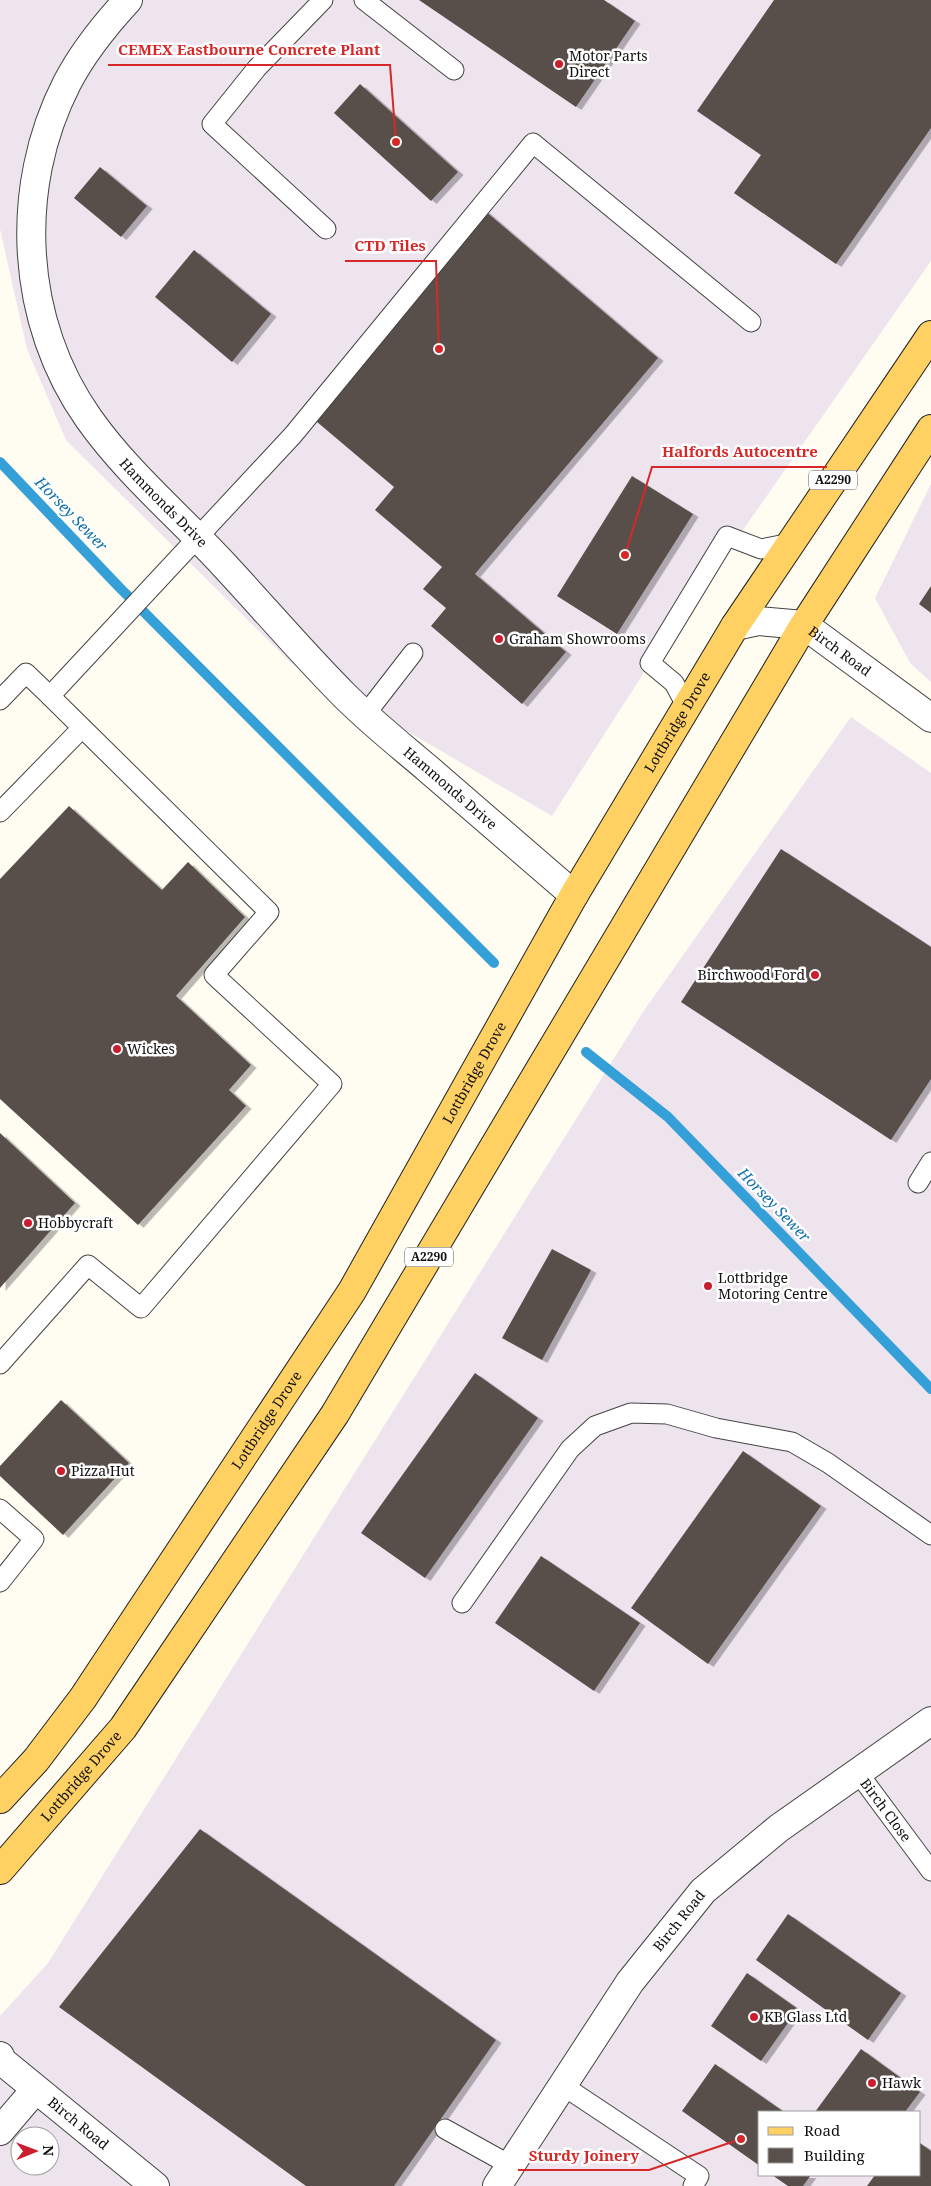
<svg xmlns="http://www.w3.org/2000/svg" width="931" height="2186" font-family="'Noto Serif',serif">
  <style>
    .industrial { fill: #ede4ee; fill-rule: evenodd }
    .lines { fill: none; stroke-linecap: round; stroke-linejoin: round }
    .stream { stroke: #359fd7; stroke-width: 10 }
    .building { fill: #59504b; filter: url(#shadow) }
    .service-casing { stroke: #434343; stroke-width: 21 }
    .minor-casing { stroke: #434343; stroke-width: 30 }
    .primary-casing { stroke: #212121; stroke-width: 30 }
    .service { stroke: #fff; stroke-width: 19 }
    .minor { stroke: #fff; stroke-width: 28 }
    .primary { stroke: #ffd062; stroke-width: 28 }
    .poi-dot { fill: #ca1d2e; stroke: #fff; stroke-width: 2 }
    .labels { text-anchor: middle; stroke-width: 5; stroke-linejoin: round; paint-order: stroke }
    .shield { fill: #fff; stroke: #585858; stroke-width: 1 }
    .shield-label { font-size: 12px; font-weight: bold; fill: #101010 }
    .poi-label { font-size: 14px; fill: #101010; stroke: #fff; text-anchor: start }
    .street-label { font-size: 14px; fill: #101010; stroke: #fff }
    .water-label { font-size: 15px; font-style: italic; fill: #0f70ab; stroke: #fff }
    .leader { fill: none; stroke: #d62828; stroke-width: 2 }
    .callout-dot { fill: #d62828; stroke: #fff; stroke-width: 2 }
    .callout-label { font-size: 15px; text-anchor: middle; font-weight: bold; fill: #d62828; stroke: #fff; stroke-width: 5; stroke-linejoin: round; paint-order: stroke }
  </style>
  <defs>
    <filter id="shadow"><feDropShadow dx="5.5" dy="3" stdDeviation="0" flood-color="#0004"/></filter>
  </defs>
  <rect width="100%" height="100%" fill="#fffcf2"/>
  <g class="industrial">
    <path d="M0,0H931V261L650,663L552,816L291,663L66,440L27,349L0,229Z"/>
    <path d="M931,484V682L910,663L875,598Z"/>
    <path d="M851,717L931,773V2186H0V2016L48,1963L643,1012ZM760,2112H920V2175H760ZM20,2136H50V2166H20Z"/>
  </g>
  <g class="lines">
    <g class="stream">
      <path d="M0,462L119,587L494,963"/>
      <path d="M586,1052L668,1117L931,1389"/>
    </g>
  </g>
  <g class="building">
    <path d="M419,0H604L635,21L576,107Z"/>
    <path d="M774,0H931V128L836,264L734,193L761,155L697,111Z"/>
    <path d="M360,84L458,172L431,201L334,113Z"/>
    <path d="M100,167L147,206L121,237L74,198Z"/>
    <path d="M484,210L658,358L475,574L566,652L522,704L431,626L446,608L423,589L442,567L375,510L394,487L310,416Z"/>
    <path d="M194,250L271,314L232,362L155,297Z"/>
    <path d="M632,476L693,514L617,634L557,596Z"/>
    <path d="M931,586V613L919,604Z"/>
    <path d="M69,806L162,890L188,862L245,917L176,996L251,1065L229,1090L246,1106L138,1225L0,1099V879Z"/>
    <path d="M781,849L931,947V1079L891,1140L681,1002Z"/>
    <path d="M0,1133L75,1203L0,1288Z"/>
    <path d="M552,1249L591,1270L542,1360L502,1338Z"/>
    <path d="M475,1373L538,1418L425,1578L361,1533Z"/>
    <path d="M61,1400L129,1463L63,1535L0,1476V1466Z"/>
    <path d="M743,1451L821,1506L708,1664L631,1608Z"/>
    <path d="M541,1556L640,1623L594,1691L495,1623Z"/>
    <path d="M200,1829L496,2040L394,2186H306L59,2007Z"/>
    <path d="M788,1914L901,1993L868,2040L756,1960Z"/>
    <path d="M747,1973L798,2009L761,2061L711,2026Z"/>
    <path d="M861,2049L920,2092L905,2112H815Z"/>
    <path d="M715,2064L784,2112H760V2166L682,2111Z"/>
    <path d="M920,2143L931,2151V2186H867L875,2175H920Z"/>
    <path d="M772,2175H811L803,2186H788Z"/>
  </g>
  <g class="lines">
    <defs>
      <g id="service">
        <path d="M323,0L257,68L212,124L326,229"/>
        <path d="M364,0L454,70"/>
        <path d="M0,700L26,673L50,696"/>
        <path d="M687,707L674,683L650,663L727,536L761,549L791,543"/>
        <path d="M365,715L413,653"/>
        <path d="M0,812L82,728"/>
        <path d="M918,1183L931,1162"/>
        <path d="M0,1364L88,1265L141,1308L332,1084L214,975L269,912L50,696L293,435L533,143L751,322"/>
        <path d="M0,1509L34,1539L0,1582"/>
        <path d="M462,1603L570,1449L595,1426L631,1413L667,1414L716,1428L792,1442L828,1463L931,1535"/>
        <path id="s1" d="M859,1774L931,1871"/>
        <path d="M562,2085L699,2176L693,2186"/>
        <path d="M445,2129L510,2165"/>
      </g>
      <g id="minor">
        <path id="s2" d="M128,0C105,25 83,52 67,83C13,188 20,322 89,419C128,474 180,517 225,566C265,609 304,655 345,696C371,722 400,745 427,768C476,810 525,853 574,895"/>
        <path id="s3" d="M735,626L758,621L804,625L931,718"/>
        <path id="s4" d="M0,2056L2,2061L155,2186"/>
        <path d="M0,2131L35,2090"/>
        <path id="s5" d="M497,2186L630,1982L703,1891L779,1828L931,1721"/>
      </g>
      <g id="primary">
        <path id="s6" d="M0,1799L36,1760L83,1698L352,1291L574,895L735,626L931,335"/>
        <path id="s7" d="M0,1870L123,1728L335,1414L804,625L931,429"/>
      </g>
    </defs>
    <use href="#service" class="service-casing"/>
    <use href="#minor" class="minor-casing"/>
    <use href="#primary" class="primary-casing"/>
    <use href="#service" class="service"/>
    <use href="#minor" class="minor"/>
    <use href="#primary" class="primary"/>
  </g>
  <g class="poi-dot">
    <circle cx="559" cy="64" r="5"/>
    <circle cx="499" cy="639" r="5"/>
    <circle cx="815" cy="975" r="5"/>
    <circle cx="117" cy="1049" r="5"/>
    <circle cx="28" cy="1223" r="5"/>
    <circle cx="708" cy="1286" r="5"/>
    <circle cx="61" cy="1471" r="5"/>
    <circle cx="754" cy="2017" r="5"/>
    <circle cx="872" cy="2083" r="5"/>
  </g>
  <g class="labels">
    <g class="shield">
      <rect x="809" y="470.5" width="48" height="19" rx="4"/>
      <rect x="405" y="1247.5" width="48" height="19" rx="4"/>
    </g>
    <g class="shield-label">
      <text x="833" y="484">A2290</text>
      <text x="429" y="1261">A2290</text>
    </g>
    <g class="poi-label">
      <text x="569" y="61">Motor Parts<tspan x="569" dy="16">Direct</tspan></text>
      <text x="509" y="644">Graham Showrooms</text>
      <text x="805" y="980" text-anchor="end">Birchwood Ford</text>
      <text x="127" y="1054">Wickes</text>
      <text x="38" y="1228">Hobbycraft</text>
      <text x="718" y="1283">Lottbridge<tspan x="718" dy="16">Motoring Centre</tspan></text>
      <text x="71" y="1476">Pizza Hut</text>
      <text x="764" y="2022">KB Glass Ltd</text>
      <text x="882" y="2088">Hawk</text>
    </g>
    <g class="street-label">
      <text dy="5" stroke="none"><textPath href="#s2" startOffset="569">Hammonds Drive</textPath></text>
      <text dy="5" stroke="none"><textPath href="#s3" startOffset="114">Birch Road</textPath></text>
      <text dy="5" stroke="none"><textPath href="#s6" startOffset="1274">Lottbridge Drove</textPath></text>
      <text dy="5" stroke="none"><textPath href="#s2" startOffset="974">Hammonds Drive</textPath></text>
      <text dy="5" stroke="none"><textPath href="#s6" startOffset="869">Lottbridge Drove</textPath></text>
      <text dy="5" stroke="none"><textPath href="#s6" startOffset="464">Lottbridge Drove</textPath></text>
      <text dy="5" stroke="none"><textPath href="#s7" startOffset="124">Lottbridge Drove</textPath></text>
      <text dy="5" stroke="none"><textPath href="#s1" startOffset="45">Birch Close</textPath></text>
      <text dy="5" stroke="none"><textPath href="#s5" startOffset="322">Birch Road</textPath></text>
      <text dy="5" stroke="none"><textPath href="#s4" startOffset="104">Birch Road</textPath></text>
    </g>
    <g class="water-label">
      <text transform="translate(71 514) rotate(46)" y="5">Horsey Sewer</text>
      <text transform="translate(774 1205) rotate(46)" y="5">Horsey Sewer</text>
    </g>
  </g>
  <path class="leader" d="M396 142L390 65H108M439 349L436 261H345M625 555L652 467H827M741 2139L649 2170H518"/>
  <g class="callout-dot">
    <circle cx="396" cy="142" r="5"/>
    <circle cx="439" cy="349" r="5"/>
    <circle cx="625" cy="555" r="5"/>
    <circle cx="741" cy="2139" r="5"/>
  </g>
  <g class="callout-label">
    <text x="249" y="55">CEMEX Eastbourne Concrete Plant</text>
    <text x="390" y="251">CTD Tiles</text>
    <text x="740" y="457">Halfords Autocentre</text>
    <text x="584" y="2161">Sturdy Joinery</text>
  </g>
  <rect x="758" y="2111" width="162" height="65" fill="#ffffff" stroke="#9f9f9f"/>
  <rect x="768" y="2127" width="25" height="8" fill="#ffd062" stroke="#9f9f9f"/>
  <text x="804" y="2136" font-size="15" fill="#101010">Road</text>
  <rect x="768" y="2148" width="25" height="15" fill="#59504b" stroke="#9f9f9f"/>
  <text x="804" y="2161" font-size="15" fill="#101010">Building</text>
  <g transform="translate(35 2151) rotate(89)"><circle r="24" fill="#ffffff" stroke="#9f9f9f"/>
  <path d="M0-4L9 19L0 12L-9 19Z" fill="#ca1d2e"/>
  <text y="-8" font-size="14" font-weight="bold" text-anchor="middle" fill="#101010">N</text>
  </g>
</svg>
